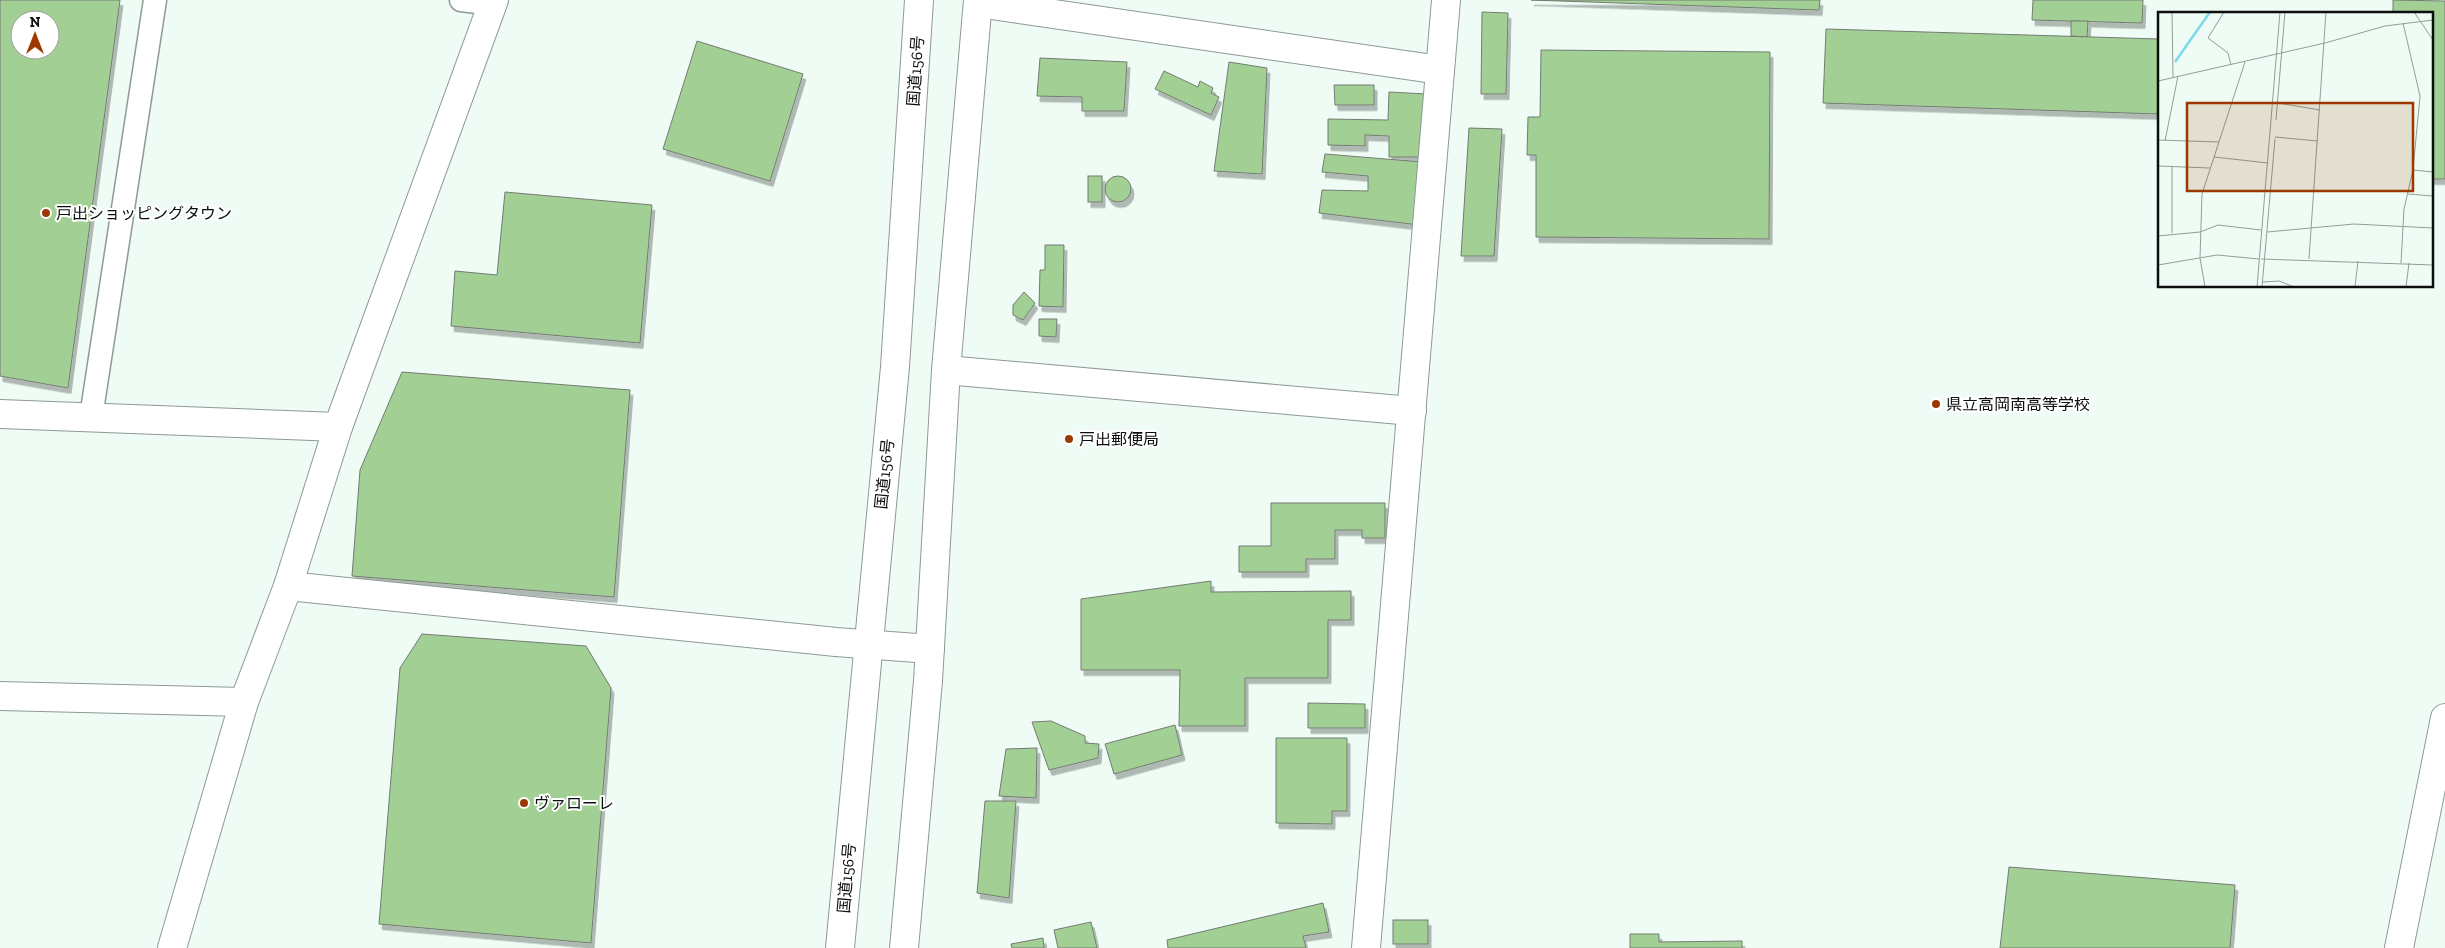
<svg xmlns="http://www.w3.org/2000/svg" width="2445" height="948" font-family="'Zilla Slab','Noto Sans JP',serif">
  <style>
    .building { fill: #a2cf94; stroke: #747b72; fill-rule: evenodd; filter: url(#shadow) }
    .lines { fill: none; stroke-linecap: round; stroke-linejoin: round }
    .service-casing { stroke: #8e9a94; stroke-width: 25 }
    .minor-casing { stroke: #8e9a94; stroke-width: 30 }
    .trunk-casing { stroke: #8e9a94; stroke-width: 30 }
    .service { stroke: #fff; stroke-width: 22 }
    .minor { stroke: #fff; stroke-width: 28 }
    .trunk { stroke: #fff; stroke-width: 28 }
    .poi-dot { fill: #9d3900; stroke: #fff; stroke-width: 2 }
    .labels { text-anchor: middle; stroke-width: 4; stroke-linejoin: round; paint-order: stroke }
    .street-label { font-size: 16px; fill: #0b0f0d; stroke: #fff }
    .poi-label { font-size: 16px; fill: #0b0f0d; stroke: #fff; text-anchor: start }
    .inset-river { fill: none; stroke: #7bdbec; stroke-width: 2.5 }
    .inset-road { fill: none; stroke: #949d98; stroke-width: 1 }
    .view { fill: #9d3900; fill-opacity: 0.15; stroke: #9d3900; stroke-width: 2.5 }
    .inset-edge { fill: none; stroke: #0b0f0d; stroke-width: 2.5 }
  </style>
  <defs>
    <filter id="shadow"><feDropShadow dx="3" dy="5.5" stdDeviation="0" flood-color="#0004"/></filter>
  </defs>
  <rect width="100%" height="100%" fill="#effcf5"/>
  <g class="building">
    <path d="M0,0H120L68,388L0,376ZM20,20H50V50H20Z"/>
    <path d="M1531,0H1820L1819,10Z"/>
    <path d="M2033,0H2143L2142,23L2032,20Z"/>
    <path d="M2393,0L2445,1V179H2431V14H2393Z"/>
    <path d="M1482,12L1508,13L1506,94H1481Z"/>
    <path d="M2071,21H2088L2087,37L2071,36Z"/>
    <path d="M1826,29L2159,39V114L1823,103Z"/>
    <path d="M697,41L803,74L770,181L663,149Z"/>
    <path d="M1541,50L1770,52L1769,239L1536,237V155H1527L1528,117H1540Z"/>
    <path d="M1040,58L1127,62L1124,111H1082V97L1037,96Z"/>
    <path d="M1229,62L1267,68L1262,174L1214,171Z"/>
    <path d="M1164,71L1198,87L1200,81L1213,88L1211,93L1219,97L1211,115L1155,89Z"/>
    <path d="M1334,85H1374V105H1335Z"/>
    <path d="M1389,92L1427,94L1425,157H1389V136L1365,135V146L1328,145V119L1388,120Z"/>
    <path d="M1469,128L1502,129L1494,256H1461Z"/>
    <path d="M1325,154L1422,162L1419,225L1319,213L1322,190L1368,191V176L1322,172Z"/>
    <circle cx="1118" cy="189" r="13"/>
    <rect x="1088" y="176" width="14" height="26"/>
    <path d="M505,192L652,205L640,343L451,326L455,271L497,275Z"/>
    <path d="M1045,245H1064L1063,307L1039,306L1040,270H1045Z"/>
    <path d="M1024,292L1035,303L1023,320L1013,315V305Z"/>
    <path d="M1039,319H1057L1056,337L1039,336Z"/>
    <path d="M402,372L630,390L614,597L352,576L360,470Z"/>
    <path d="M1271,503H1385V538H1362V530H1335V559H1306V572H1239V546H1271Z"/>
    <path d="M1211,581V592L1351,591V620H1328V678H1245V726H1179L1180,670H1081V599Z"/>
    <path d="M422,634L586,646L611,688L591,943L379,924L400,668Z"/>
    <path d="M1308,703L1365,704V728H1308Z"/>
    <path d="M1051,721L1085,736V743L1099,744L1098,758L1049,770L1032,722Z"/>
    <path d="M1175,725L1182,755L1114,774L1105,744Z"/>
    <path d="M1276,738H1347V811H1332V824L1276,823Z"/>
    <path d="M1037,748L1036,798L999,796L1006,749Z"/>
    <path d="M985,801H1016L1009,898L977,893Z"/>
    <path d="M2009,867L2235,885L2230,948H2000Z"/>
    <path d="M1323,903L1329,932L1303,936L1306,948H1168L1167,940Z"/>
    <rect x="1393" y="920" width="35" height="24"/>
    <path d="M1091,922L1097,948H1058L1054,930Z"/>
    <path d="M1630,934H1659V942L1742,941V948H1630Z"/>
    <path d="M1043,938L1044,948H1012L1011,944Z"/>
  </g>
  <g class="lines">
    <defs>
      <g id="service">
        <path d="M461,0L493,4"/>
        <path d="M91,417L155,0"/>
      </g>
      <g id="minor">
        <path d="M978,3L1440,70"/>
        <path d="M946,370L1412,411"/>
        <path d="M0,414L338,427"/>
        <path d="M288,586L836,642L930,649"/>
        <path d="M0,696L244,702"/>
        <path d="M172,948L244,702L288,586L338,427L494,0"/>
        <path d="M1366,948L1446,0"/>
        <path d="M2399,948L2445,718"/>
      </g>
      <g id="trunk">
        <path d="M840,948L895,367L919,0"/>
        <path d="M904,948L928,681L946,370L978,0"/>
      </g>
    </defs>
    <use href="#service" class="service-casing"/>
    <use href="#minor" class="minor-casing"/>
    <use href="#trunk" class="trunk-casing"/>
    <use href="#service" class="service"/>
    <use href="#minor" class="minor"/>
    <use href="#trunk" class="trunk"/>
  </g>
  <g class="poi-dot">
    <circle cx="46" cy="213" r="5"/>
    <circle cx="1936" cy="404" r="5"/>
    <circle cx="1069" cy="439" r="5"/>
    <circle cx="524" cy="803" r="5"/>
  </g>
  <g class="labels">
    <g class="street-label">
      <text transform="translate(915 71) rotate(-86)" y="6">国道156号</text>
      <text transform="translate(884 474) rotate(-84)" y="6">国道156号</text>
      <text transform="translate(846 878) rotate(-85)" y="6">国道156号</text>
    </g>
    <g class="poi-label">
      <text x="56" y="219">戸出ショッピングタウン</text>
      <text x="1946" y="410">県立高岡南高等学校</text>
      <text x="1079" y="445">戸出郵便局</text>
      <text x="534" y="809">ヴァローレ</text>
    </g>
  </g>
  <g transform="translate(2158 12)">
    <rect width="275" height="275" fill="#effcf5"/>
    <path class="inset-river" d="M17,50L52,0"/>
    <path class="inset-road" d="M14,0L15,65M66,0L50,26L70,41L73,53M256,0L275,28M0,69L167,31L227,14L275,8M120,91L162,98M118,108L127,0M117,125L160,129M0,128L61,130M7,129L20,64M56,145L110,151M0,154L52,156M14,155V221M255,158L275,160M250,182L275,184M109,220L196,212L275,216M0,224L42,220L60,213L103,218M103,247L275,253M151,247L168,0M243,251L246,197L255,158L262,84L245,11M0,253L59,243L101,247M105,270L121,269L136,275M47,275L42,246L44,182L87,50M99,275L122,0M104,275L117,127M197,275L200,249M248,275L251,251"/>
    <path class="view" d="M29,91H255V179H29Z"/>
    <rect width="275" height="275" class="inset-edge"/>
  </g>
  <g transform="translate(35 35)"><circle r="24" fill="#ffffff" stroke="#9d9f9e"/>
  <path d="M0-4L9 19L0 12L-9 19Z" fill="#9d3900"/>
  <text y="-8" font-size="14" font-weight="bold" text-anchor="middle" fill="#0b0f0d">N</text>
  </g>
</svg>
